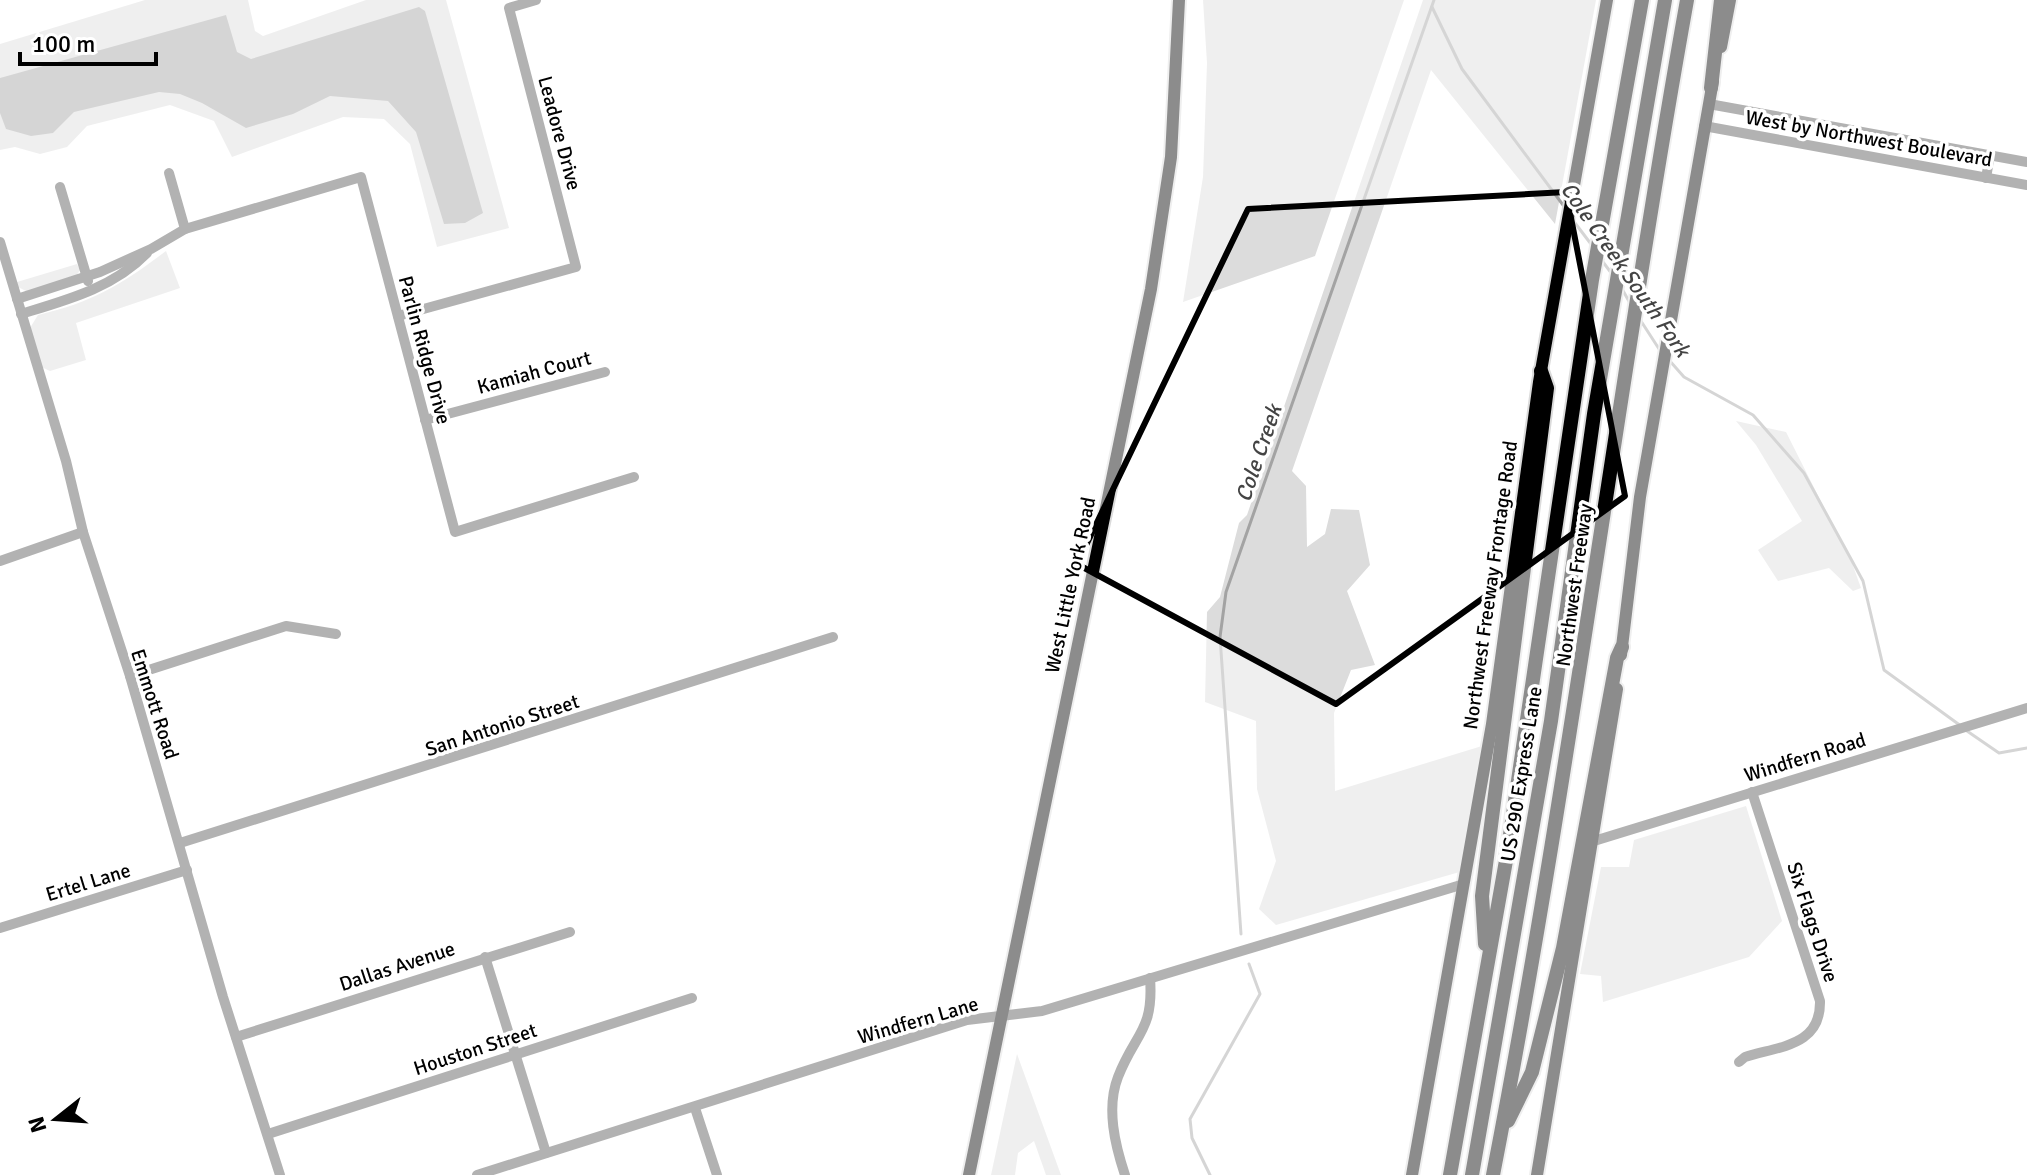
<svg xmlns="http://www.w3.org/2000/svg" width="2027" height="1175" font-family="Signika,sans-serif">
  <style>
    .green { fill: #dcdcdc }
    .water { fill: #a3a3a3 }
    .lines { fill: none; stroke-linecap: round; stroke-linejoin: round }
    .stream { stroke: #a3a3a3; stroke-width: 3 }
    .major-casing { stroke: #dbdbdb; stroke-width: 16 }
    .highway-casing { stroke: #dbdbdb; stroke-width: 18 }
    .minor { stroke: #555; stroke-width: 10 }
    .major { stroke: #000; stroke-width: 12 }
    .highway { stroke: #000; stroke-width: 14 }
    .marked { fill: none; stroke: #000; stroke-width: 6; stroke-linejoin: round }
    .labels { text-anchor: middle; stroke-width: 7; stroke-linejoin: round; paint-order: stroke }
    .street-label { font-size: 20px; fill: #000; stroke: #fff }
    .water-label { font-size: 22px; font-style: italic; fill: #444; stroke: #fff }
  </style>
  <rect width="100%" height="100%" fill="#fff"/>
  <g class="green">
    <path d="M145,0H248L255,31L263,36L366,0H446L509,228L437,247L410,144L384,119L343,117L232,157L214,121L170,105L87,126L67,147L40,154L15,147L0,150V44Z"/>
    <path d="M1203,0H1404L1315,256L1183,302L1203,177L1207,63Z"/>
    <path d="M1423,0H1596L1555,224L1431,70L1292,471L1306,486L1307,547L1325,534L1331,509L1359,510L1370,565L1347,591L1375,665L1351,670L1334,713L1335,791L1482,746L1463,871L1276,925L1259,909L1276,861L1257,789L1256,721L1205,702L1207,612L1220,597L1239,523L1247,515Z"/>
    <path d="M166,251L180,288L76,323L86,360L50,371L37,365L30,328L38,315C93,302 121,285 166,251Z"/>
    <path d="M77,264L80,270L75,278L28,292L16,286L17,282Z"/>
    <path d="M1736,421L1786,432L1852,563L1861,588L1853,591L1829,568L1778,581L1758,550L1802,521L1756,445Z"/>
    <path d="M1746,806L1782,921L1749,957L1603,1002L1601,976L1580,974L1601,867H1629L1634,840Z"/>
    <path d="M1017,1054L1061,1175H1046L1034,1141L1018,1153L1015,1175H991Z"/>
  </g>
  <path class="water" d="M419,7L425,11L483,213L465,223L444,224L416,132L388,101L330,96L293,114L246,128L202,103L180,94L159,92L74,112L53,133L31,136L6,129L0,113V78L226,15L237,52L251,59Z"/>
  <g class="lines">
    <g class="stream">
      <path d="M1432,7L1462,69L1566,209"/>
      <path d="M1572,219L1594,248"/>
      <path d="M1600,258L1612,274"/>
      <path d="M1621,287L1631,305"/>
      <path d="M1639,318L1661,352"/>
      <path d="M1669,360L1684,377L1753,415L1804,473L1863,581L1884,670L1961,726"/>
      <path d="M1967,731L1999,753L2027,748"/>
      <path d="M1241,934L1220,637L1226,592L1434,0"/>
      <path d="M1210,1175L1192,1138L1190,1119L1260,994L1249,964"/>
    </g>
    <defs>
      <g id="major">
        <path d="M1721,47L1730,0"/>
        <path d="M1621,655L1640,497L1713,81"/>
        <path d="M969,1175L1151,289L1171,157L1179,0"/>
        <path d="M1412,1175L1492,724L1539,382L1607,0"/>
        <path d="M1537,1175L1617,689"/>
      </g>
      <g id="highway">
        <path d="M1711,88L1721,0"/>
        <path d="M1485,944L1482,896L1547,388L1541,371"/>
        <path d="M1508,1121L1532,1072L1563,948L1617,658L1622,647"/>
        <path d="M1450,1175L1507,855L1592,280L1642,0"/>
        <path d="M1472,1175L1551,721L1594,414L1665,0"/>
        <path d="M1493,1175C1569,785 1617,391 1687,0"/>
      </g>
    </defs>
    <use href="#major" class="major-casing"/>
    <use href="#highway" class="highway-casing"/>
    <g class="minor">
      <path d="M1709,104L2027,162"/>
      <path d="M1704,126L2027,185"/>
      <path d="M169,173L185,229"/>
      <path d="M1986,178L1990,155"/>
      <path d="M60,187L88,281"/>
      <path d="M0,242L66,461L83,532L130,676L223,997L280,1175"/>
      <path d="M17,299L100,272L151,249L185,229L361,177L455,532L634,477"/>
      <path d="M21,314C67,300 113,288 147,253"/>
      <path d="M398,316L576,267L509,8L536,0"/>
      <path d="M425,420L605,372"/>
      <path d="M0,561L83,532"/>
      <path d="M130,676L286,626L336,634"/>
      <path d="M1594,841L2027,708"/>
      <path d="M180,843L833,637"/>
      <path d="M0,928L187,870"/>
      <path d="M485,957L546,1153"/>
      <path d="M236,1037L570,932"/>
      <path d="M1739,1062L1745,1057C1780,1046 1821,1046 1820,1001L1752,792"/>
      <path d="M695,1108L717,1175"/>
      <path d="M268,1134L692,998"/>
      <path d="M477,1175L967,1020L1042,1011L1464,884"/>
      <path d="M1125,1175C1115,1145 1106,1108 1118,1077C1135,1033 1154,1031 1150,978"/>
    </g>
    <use href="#major" class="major"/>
    <use href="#highway" class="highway"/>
  </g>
  <path d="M0 0H2027V1175H0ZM1566,192L1625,496L1336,704L1077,564L1248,209Z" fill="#fff" fill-opacity=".55" fill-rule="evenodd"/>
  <path class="marked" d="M1566,192L1625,496L1336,704L1077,564L1248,209Z"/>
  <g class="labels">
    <g class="street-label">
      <text transform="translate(560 133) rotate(75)" y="7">Leadore Drive</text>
      <text transform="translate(1869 138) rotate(10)" y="7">West by Northwest Boulevard</text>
      <text transform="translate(425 350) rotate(75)" y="7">Parlin Ridge Drive</text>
      <text transform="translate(534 372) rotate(-15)" y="7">Kamiah Court</text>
      <text transform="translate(1070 585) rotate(-78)" y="7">West Little York Road</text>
      <text transform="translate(1490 585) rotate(-82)" y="7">Northwest Freeway Frontage Road</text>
      <text transform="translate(1574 585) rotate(-82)" y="7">Northwest Freeway</text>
      <text transform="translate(155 704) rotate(72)" y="7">Emmott Road</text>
      <text transform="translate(502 725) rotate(-18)" y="7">San Antonio Street</text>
      <text transform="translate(1805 757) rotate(-17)" y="7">Windfern Road</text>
      <text transform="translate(1521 774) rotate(-81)" y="7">US 290 Express Lane</text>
      <text transform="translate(88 882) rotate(-17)" y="7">Ertel Lane</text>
      <text transform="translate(1813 922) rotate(72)" y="7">Six Flags Drive</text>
      <text transform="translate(397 966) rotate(-18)" y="7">Dallas Avenue</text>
      <text transform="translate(918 1020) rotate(-16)" y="7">Windfern Lane</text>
      <text transform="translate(475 1049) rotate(-18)" y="7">Houston Street</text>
    </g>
    <g class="water-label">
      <text transform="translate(1626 269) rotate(55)" y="8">Cole Creek South Fork</text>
      <text transform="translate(1258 453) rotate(-71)" y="8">Cole Creek</text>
    </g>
  </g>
  <g transform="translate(56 1119) rotate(253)" stroke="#ffffff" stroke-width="6" paint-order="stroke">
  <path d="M0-6L14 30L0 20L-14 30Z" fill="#000000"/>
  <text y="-12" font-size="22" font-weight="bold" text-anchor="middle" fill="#000000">N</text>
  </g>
  <path d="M20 52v12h136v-12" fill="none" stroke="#000000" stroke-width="4"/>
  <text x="32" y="52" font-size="24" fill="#000000" stroke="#ffffff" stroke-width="6" paint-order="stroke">100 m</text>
</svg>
